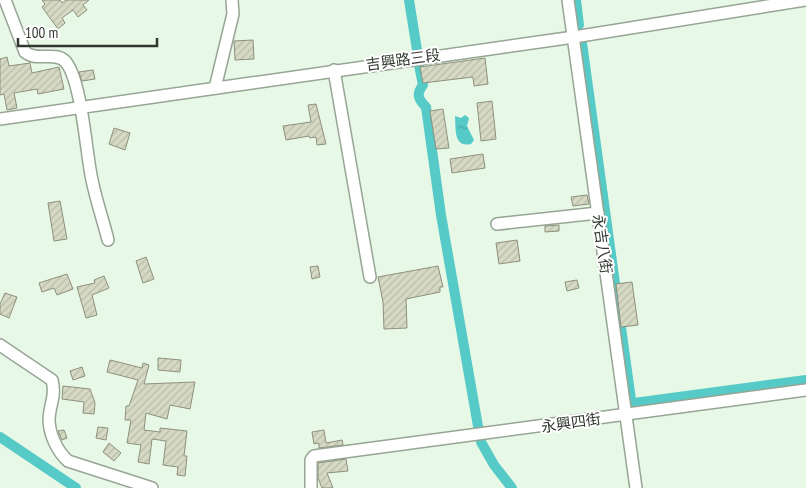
<svg xmlns="http://www.w3.org/2000/svg" width="806" height="488" font-family="'PT Sans Narrow','Noto Sans TC',sans-serif">
  <style>
    .water { fill: url(#water-ripples) }
    .lines { fill: none; stroke-linecap: round; stroke-linejoin: round }
    .canal { stroke: #55cac7; stroke-width: 10 }
    .building { fill: url(#building-hatch); stroke: #8d907c }
    .minor-casing { stroke: #97a594; stroke-width: 14 }
    .minor { stroke: #fff; stroke-width: 11 }
    .labels { text-anchor: middle; stroke-width: 4; stroke-linejoin: round; paint-order: stroke }
    .street-label { font-size: 15px; fill: #323831; stroke: #fff }
  </style>
  <defs>
    <pattern id="water-ripples" width="26" height="14" patternUnits="userSpaceOnUse" patternTransform="scale(1.25)"><rect width="26" height="14" fill="#55cac7"/><path d="M2 4q2-2 4 0t4 0M15 11q2-2 4 0t4 0" fill="none" stroke="#47a5a2"/></pattern>
    <pattern id="building-hatch" width="6" height="6" patternUnits="userSpaceOnUse" patternTransform="scale(1.25)"><rect width="6" height="6" fill="#d6dac4"/><path d="M-1 1l2-2M0 6l6-6M5 7l2-2" fill="none" stroke="#b8bca9"/></pattern>
  </defs>
  <rect width="100%" height="100%" fill="#e8f8e6"/>
  <path class="water" d="M465,115L469,118L467,126L474,140L471,144C453,148 456,128 455,116L461,118Z"/>
  <g class="lines">
    <g class="canal">
      <path d="M409,0L417,50"/>
      <path d="M576,0L579,25"/>
      <path d="M582,43L631,400L634,403L806,380"/>
      <path d="M419,65L423,85C416,94 418,99 426,107L441,215L479,432"/>
      <path d="M0,437L76,488"/>
      <path d="M481,442L494,465L512,488"/>
    </g>
  </g>
  <g class="building">
    <path d="M42,0H60L62,3L66,0H89L83,5L87,10L78,17L73,10L62,18L65,23L58,29L42,7L45,4Z"/>
    <path d="M253,40L254,59L235,60L234,41Z"/>
    <path d="M7,57L9,66L30,63L32,73L59,67L64,89L38,94L37,89L14,93L17,108L7,110L4,94L0,95V59Z"/>
    <path d="M485,58L488,84L474,86L473,77L423,83L420,67Z"/>
    <path d="M93,70L95,79L82,81L79,72Z"/>
    <path d="M492,101L496,139L481,141L477,103Z"/>
    <path d="M316,104L326,144L317,145L316,137L310,138L309,136L286,140L283,126L311,122L308,105Z"/>
    <path d="M443,109L449,148L436,149L430,111Z"/>
    <path d="M114,128L130,133L125,150L109,144Z"/>
    <path d="M483,154L485,168L452,173L450,159Z"/>
    <path d="M587,195L589,204L573,206L571,197Z"/>
    <path d="M60,201L67,239L54,241L48,203Z"/>
    <path d="M559,225V231L545,232V226Z"/>
    <path d="M517,240L520,261L499,264L496,243Z"/>
    <path d="M146,257L154,279L143,283L136,261Z"/>
    <path d="M318,266L320,277L312,279L310,267Z"/>
    <path d="M438,266L443,287H440V292L406,299L407,328L384,329L383,302L378,277Z"/>
    <path d="M67,274L73,289L57,295L54,288L42,292L39,283Z"/>
    <path d="M104,276L109,288L92,295L97,315L86,318L77,287L95,283L94,280Z"/>
    <path d="M577,280L579,288L567,291L565,282Z"/>
    <path d="M632,282L638,325L621,327L616,284Z"/>
    <path d="M5,293L17,297L9,318L0,314V304Z"/>
    <path d="M158,358L181,360L180,372L158,370Z"/>
    <path d="M110,360L142,368L143,363L149,365L144,384L195,382L190,409L170,405L167,419L146,413L144,430L160,432V428L187,431L184,456H187L185,476L177,475L178,467L163,465L166,441L152,439L149,464L138,462L141,445L127,443L131,420H125L126,406H129L138,380L107,372Z"/>
    <path d="M82,367L85,376L73,380L70,371Z"/>
    <path d="M63,386L90,389L95,403L94,414L83,413L84,402L62,399Z"/>
    <path d="M98,427L108,428L106,440L96,438Z"/>
    <path d="M64,430L67,438L62,440L58,431Z"/>
    <path d="M324,430L326,443L342,440L343,445L319,448V443L314,444L312,432Z"/>
    <path d="M109,443L121,453L114,461L103,452Z"/>
    <path d="M346,459L348,471L327,473L333,488H322L318,478V463Z"/>
  </g>
  <g class="lines">
    <defs>
      <g id="minor">
        <path d="M5,0L25,52C36,62 55,51 65,61C82,80 86,154 92,180C96,200 103,220 108,240"/>
        <path d="M568,0L636,488"/>
        <path d="M334,70L370,277"/>
        <path d="M215,88L233,14L232,0"/>
        <path d="M0,119L574,37L805,0"/>
        <path d="M497,224L598,213"/>
        <path d="M0,345L52,380C56,396 50,403 49,419C49,434 57,451 68,461L152,488"/>
        <path d="M311,488V460L314,456L806,390"/>
      </g>
    </defs>
    <use href="#minor" class="minor-casing"/>
    <use href="#minor" class="minor"/>
  </g>
  <g class="labels">
    <g class="street-label">
      <text transform="translate(403 60) rotate(-8)" y="5">吉興路三段</text>
      <text transform="translate(602 244) rotate(82)" y="5">永吉八街</text>
      <text transform="translate(571 423) rotate(-8)" y="5">永興四街</text>
    </g>
  </g>
  <path d="M18 38v8h139v-8" fill="none" stroke="#323831" stroke-width="2.5"/>
  <text x="25" y="38" font-size="15" fill="#323831" stroke="#ffffff" stroke-width="4" paint-order="stroke">100 m</text>
</svg>
